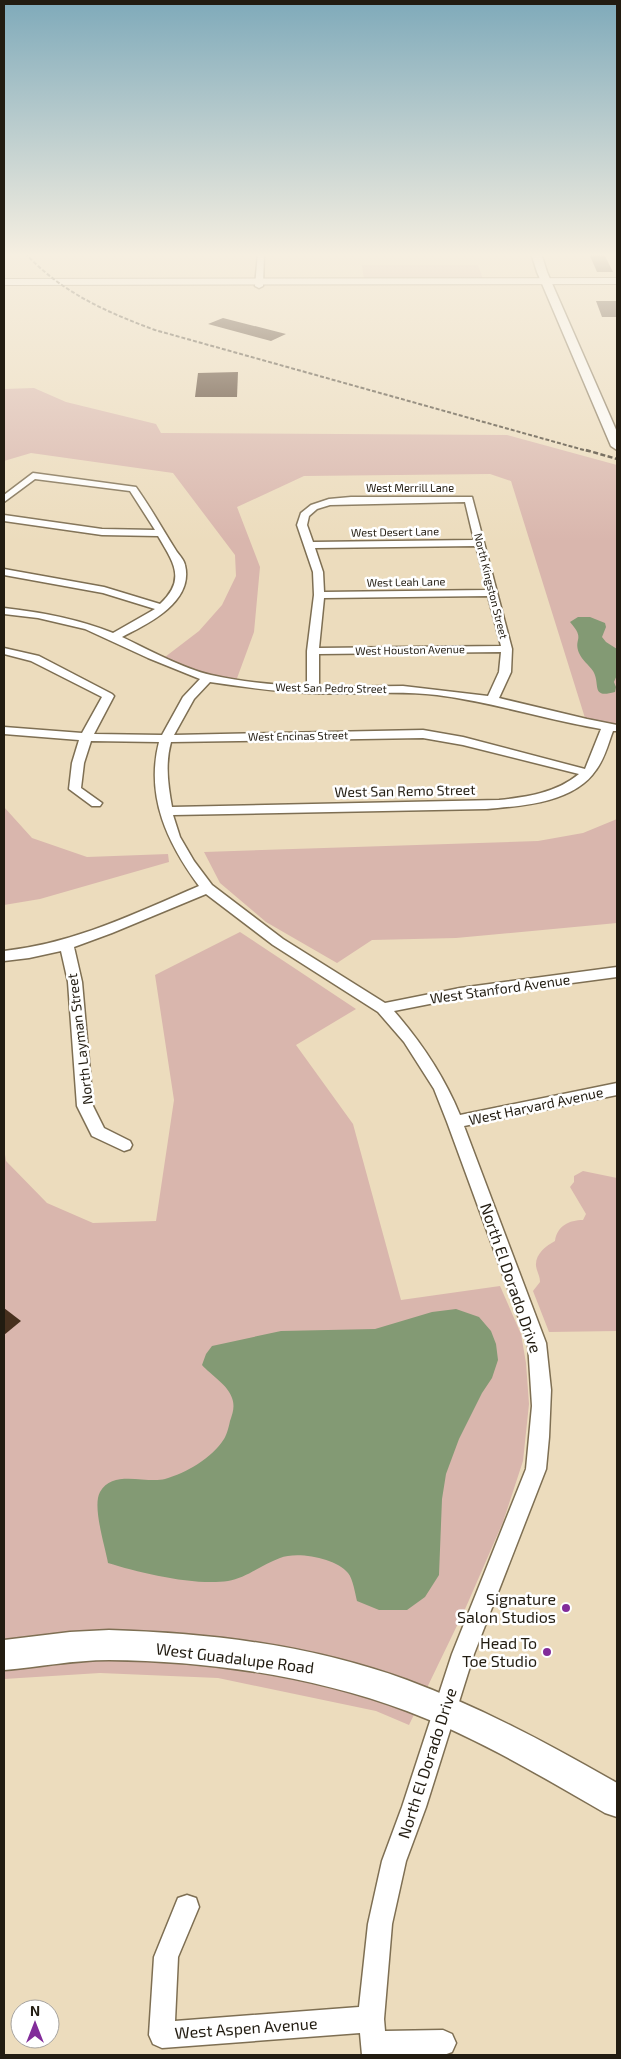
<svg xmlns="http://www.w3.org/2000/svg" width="621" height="2059" font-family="'Exo 2',sans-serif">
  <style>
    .green { fill: #d9b6ad }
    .water { fill: #839a74 }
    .building { fill: #47301e }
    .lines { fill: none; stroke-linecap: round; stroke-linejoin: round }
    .minor-casing { stroke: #7e6f53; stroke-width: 3 }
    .secondary-casing { stroke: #7e6f53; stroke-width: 3 }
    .primary-casing { stroke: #7e6f53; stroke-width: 2 }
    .minor { fill: #fff; fill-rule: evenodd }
    .secondary { fill: #fff; fill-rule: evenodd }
    .primary { fill: #fff; fill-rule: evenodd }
    .rail-far1 { stroke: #41392b; stroke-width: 2; stroke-dasharray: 4 2; stroke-linecap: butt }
    .rail { stroke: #41392b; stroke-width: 2.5; stroke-dasharray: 5 2.5; stroke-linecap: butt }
    .poi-dot { fill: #822c9a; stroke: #fff; stroke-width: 2 }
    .labels { text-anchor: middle; stroke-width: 5; stroke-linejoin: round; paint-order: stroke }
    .far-street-label { font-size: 11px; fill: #221c11; stroke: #fff }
    .street-label { font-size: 14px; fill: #221c11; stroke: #fff }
    .near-street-label { font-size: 16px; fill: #221c11; stroke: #fff }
    .near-poi-label { font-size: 16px; fill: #221c11; stroke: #fff; text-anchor: end }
  </style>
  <rect width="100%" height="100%" fill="#ecdcbd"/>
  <g class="green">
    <path d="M362,265H478L483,279L364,280Z"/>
    <path d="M34,388L66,402L156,424L161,433L507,435L617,465V725L585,718L511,481L490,474L304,476L237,507L260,567L254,632L236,681L196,671L165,657L199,631L222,605L236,576L235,555L173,473L31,453L4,461V389Z"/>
    <path d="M4,807L32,838L87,857L168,854L169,862L40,899L4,905Z"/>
    <path d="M617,819V923L456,938L372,940L337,963L266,922L220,883L204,852L538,841L583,833Z"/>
    <path d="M240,932L356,1009L296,1045L353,1124L401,1300L500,1286L521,1334L526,1363L529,1404L523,1461L503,1522L466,1607L409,1725L376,1711L218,1678L100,1673L4,1679V1148L6,1161L47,1203L93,1223L156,1221L174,1100L155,975Z"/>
    <path d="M583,1171L617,1178V1331L549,1332L533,1291L540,1282C540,1276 537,1272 536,1266C535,1254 546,1246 555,1241C557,1226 569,1220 583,1220L586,1214L570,1187L574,1182V1176Z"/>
  </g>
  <g class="water">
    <path d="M578,617H590L605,623L606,627L602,637L606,642L617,649V675L614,682L616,687L615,692C590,699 601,684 593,671C589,665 582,660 579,653C573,638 586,640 570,622Z"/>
    <path d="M456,1309L479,1317L491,1331L496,1344L498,1360L492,1378L482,1393L459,1439L446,1474L442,1499L439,1575L425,1597L407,1610H379L357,1601C355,1593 353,1579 348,1573C336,1558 297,1551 280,1558C263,1564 246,1578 228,1581C195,1586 140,1573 108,1563C105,1546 92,1506 100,1492C113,1469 146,1484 165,1479C186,1473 212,1458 224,1439C227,1434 229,1426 230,1421C233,1413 235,1406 232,1398C228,1385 211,1375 202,1365L206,1354L212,1346L281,1331L375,1329L432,1312Z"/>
  </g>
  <g class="building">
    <path d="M592,254H604L613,272H597L590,256Z"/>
    <path d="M596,301H617V317H602Z"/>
    <path d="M223,318L286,334L271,341L208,324Z"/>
    <path d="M238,372L237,397H195L198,373Z"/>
    <path d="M4,1308L21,1321L4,1335Z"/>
  </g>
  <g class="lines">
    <defs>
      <g id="minor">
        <path d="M258,253H264L263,286L259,288L255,286Z"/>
        <path d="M33,473L136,487C151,508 163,530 177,552C180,556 184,560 185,565C194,602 148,624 122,637C147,649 184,669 211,675C242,682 275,685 307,686V651L314,595L313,572L297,525L301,513L311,505L329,499L351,497H472L512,649L511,672L499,698L587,719L617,725V731H613C608,744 605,758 596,770C574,803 522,806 486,809L173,815L180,837L194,861L212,885L283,939L385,1003L460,988L617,967V977L460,998L394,1011C421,1042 444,1076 460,1115L617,1083V1095L464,1126L546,1343L551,1390L549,1437L546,1469L474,1654L426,1807L406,1861L392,1924L384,2019L385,2031L443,2030L452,2034L456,2043L452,2052L444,2055H362L360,2033L162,2048L153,2044L149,2035L154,1957L178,1898L187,1895L196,1898L199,1907L178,1957L175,2021L359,2007L368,1924L382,1861L402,1807L452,1654L526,1469L532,1406L528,1343L447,1122L434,1089L404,1042L378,1012L273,945L206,894L112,933L74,947L82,982L93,1106L104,1128L130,1141L132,1145L130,1149L124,1151L92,1136L77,1106L68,982L61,951L29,958L4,961V951C75,943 134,914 199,886C168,844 145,797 159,742L91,741L84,763L81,788L102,803L100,806H92L69,789L72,763L79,740L4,734V727L82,733L102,697L31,661L4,654V648L39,656L112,694L114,696L94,734L162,735L183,697L200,679L148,658L85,629L38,618L4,614V608C41,612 78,619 113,633L155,609L103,593L4,575V569L104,587L160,604C187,579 173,562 158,536L102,535L4,521V515L102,529L155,530L130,491L35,479L4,502V495ZM465,502L474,540L313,542L307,525L309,516L317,509L330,505ZM476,546L487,590L324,592L323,572L315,548ZM488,596L501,646L319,648L324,598ZM501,652L499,672L488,696L403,686L319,687V654ZM210,682C244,687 277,692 312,693C354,695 395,690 437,695C493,702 546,720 601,729L585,769L463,737L423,730L174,735L194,699ZM423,738L463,745L579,774C556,793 527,797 499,800L172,807C168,785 165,764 171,742Z"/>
      </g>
      <g id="secondary">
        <path d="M531,253H541L547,272L617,432V450L611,446L537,272Z"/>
        <path d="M109,1630C210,1633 311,1645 407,1680C480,1707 549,1744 617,1783V1817L605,1813C541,1776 476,1737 407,1711C313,1676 209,1661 109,1660C74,1660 39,1667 4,1670V1640L70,1632Z"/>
      </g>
      <path id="primary" d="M617,278V284L4,285V279Z"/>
    </defs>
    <use href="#minor" class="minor-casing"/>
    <use href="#secondary" class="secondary-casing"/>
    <use href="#primary" class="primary-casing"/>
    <use href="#minor" class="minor"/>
    <use href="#secondary" class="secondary"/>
    <use href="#primary" class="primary"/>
    <path class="rail-far1" d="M25,253C61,292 106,312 155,330L591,452"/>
    <path class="rail" d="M586,450L617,459"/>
  </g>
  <linearGradient id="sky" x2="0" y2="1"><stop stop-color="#7faaba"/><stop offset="0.47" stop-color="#f6efe1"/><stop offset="1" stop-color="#f6efe1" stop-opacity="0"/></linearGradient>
  <rect width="621" height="542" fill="url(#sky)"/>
  <g class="poi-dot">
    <circle cx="566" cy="1608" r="5"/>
    <circle cx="547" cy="1652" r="5"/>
  </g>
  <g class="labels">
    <g class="far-street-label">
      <text x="410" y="492">West Merrill Lane</text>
      <text transform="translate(395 532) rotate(-1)" y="4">West Desert Lane</text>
      <text transform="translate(406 582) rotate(-1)" y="4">West Leah Lane</text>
      <text transform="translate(491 586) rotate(76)" y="4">North Kingston Street</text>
      <text transform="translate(410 650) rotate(-1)" y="4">West Houston Avenue</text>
      <text transform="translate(331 688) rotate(1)" y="4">West San Pedro Street</text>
      <text transform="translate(298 736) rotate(-1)" y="4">West Encinas Street</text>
    </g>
    <g class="street-label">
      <text transform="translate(405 791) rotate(-1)" y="5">West San Remo Street</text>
      <text transform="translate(500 989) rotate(-8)" y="5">West Stanford Avenue</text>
      <text transform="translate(80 1039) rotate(-97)" y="5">North Layman Street</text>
      <text transform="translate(536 1106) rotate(-12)" y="5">West Harvard Avenue</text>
    </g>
    <g class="near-street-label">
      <text transform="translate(511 1278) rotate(71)" y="6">North El Dorado Drive</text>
      <text transform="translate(235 1658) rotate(7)" y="6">West Guadalupe Road</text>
      <text transform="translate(427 1763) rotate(-72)" y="6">North El Dorado Drive</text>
      <text transform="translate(246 2028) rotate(-4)" y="6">West Aspen Avenue</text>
    </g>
    <g class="near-poi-label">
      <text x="556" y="1605">Signature<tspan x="556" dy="18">Salon Studios</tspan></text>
      <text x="537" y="1649">Head To<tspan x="537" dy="18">Toe Studio</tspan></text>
    </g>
  </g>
  <rect width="621" height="2059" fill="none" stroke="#221c11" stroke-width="10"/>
  <g transform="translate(35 2024)"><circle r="24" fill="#ffffff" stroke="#a7a4a0"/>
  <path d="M0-4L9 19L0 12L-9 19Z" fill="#822c9a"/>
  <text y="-8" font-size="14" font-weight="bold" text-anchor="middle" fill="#221c11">N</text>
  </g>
</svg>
